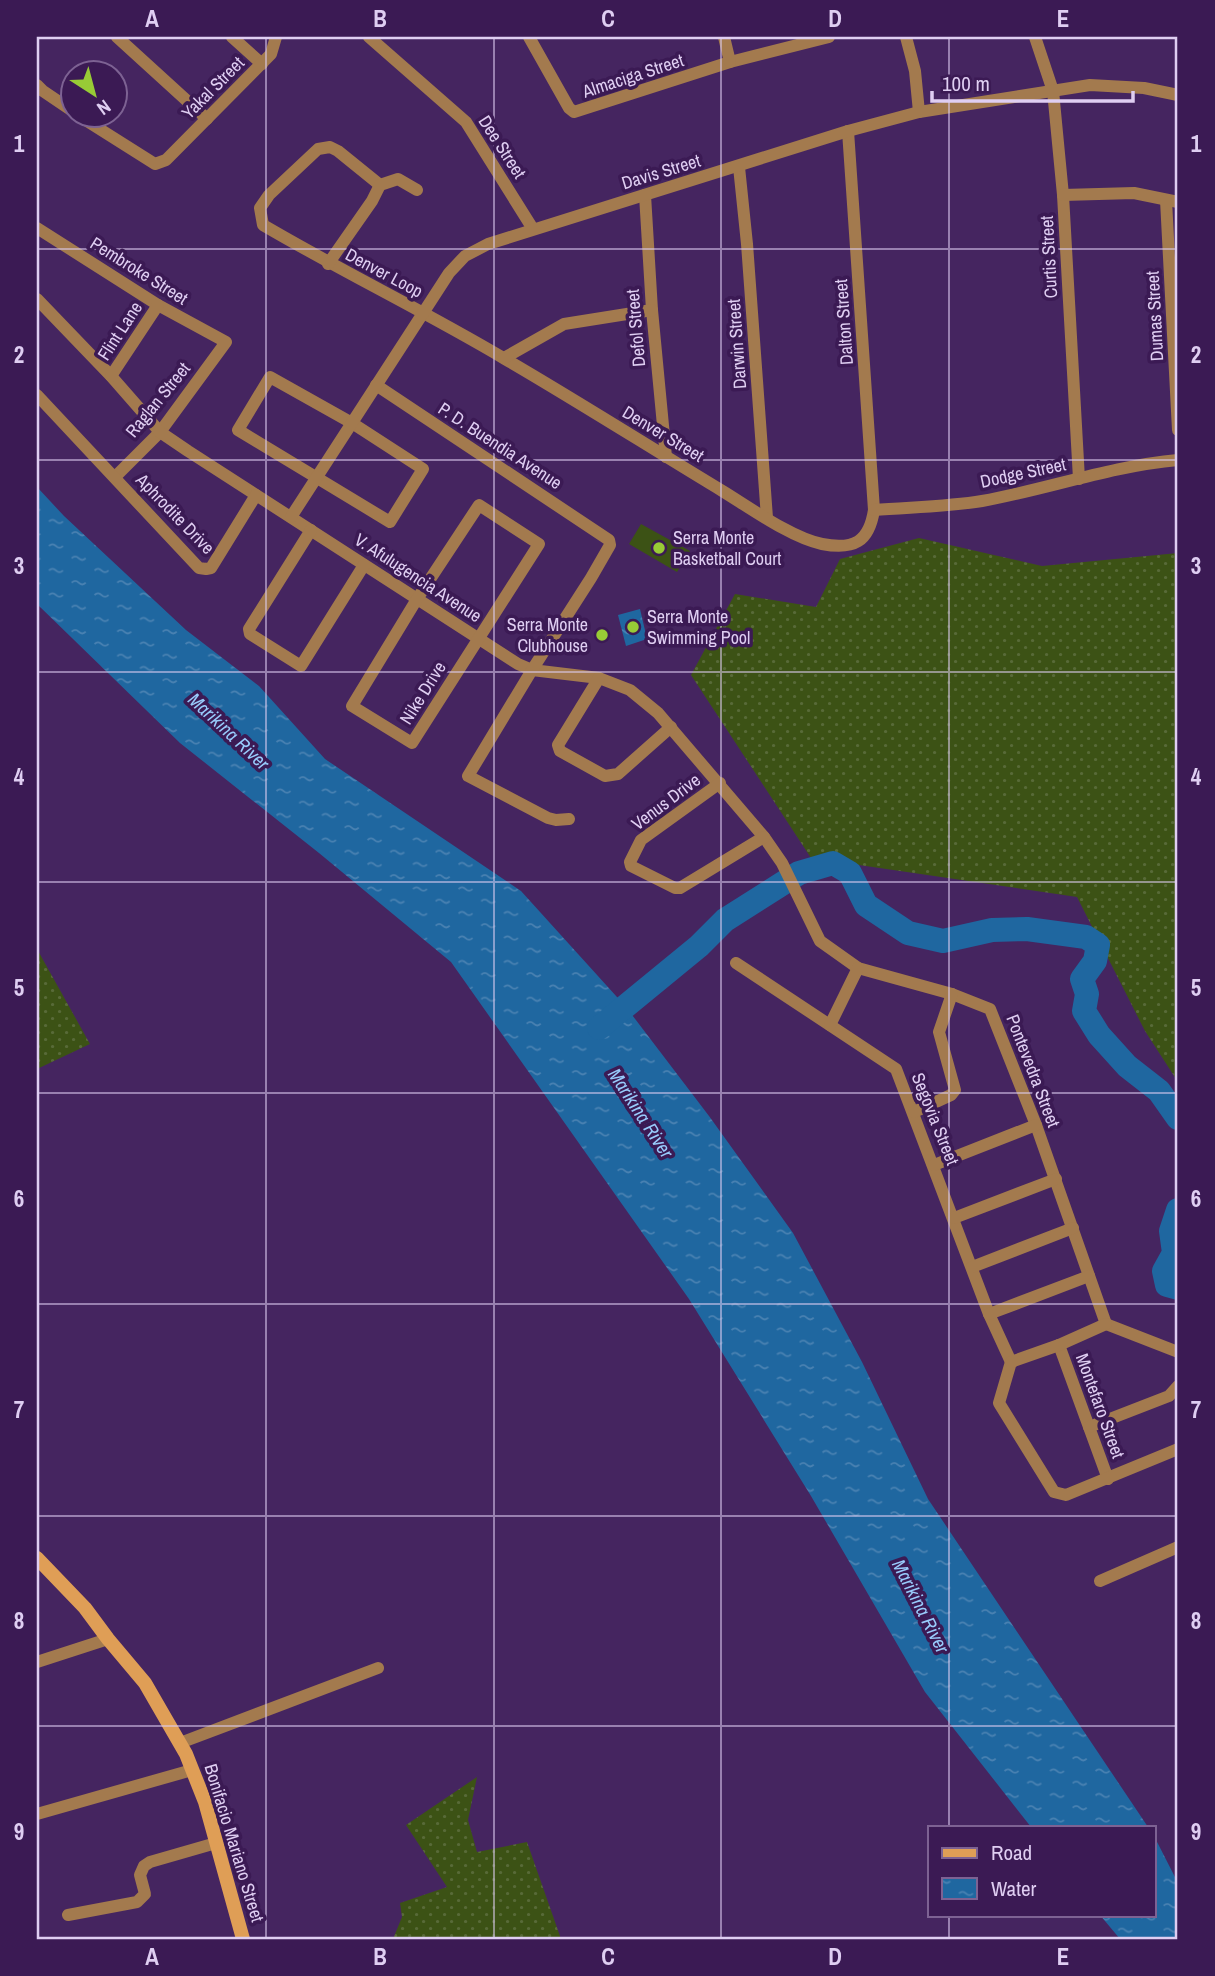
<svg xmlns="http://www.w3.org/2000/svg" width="1215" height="1976" font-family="'Archivo Narrow',sans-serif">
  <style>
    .grass { fill: url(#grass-dots) }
    .pitch { fill: #3c5215 }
    .water { fill: url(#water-ripples) }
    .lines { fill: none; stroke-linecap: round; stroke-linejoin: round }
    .river { stroke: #1f67a0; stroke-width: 24 }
    .street { stroke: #a37a4e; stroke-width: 12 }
    .secondary { stroke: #df9e56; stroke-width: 14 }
    .grid { fill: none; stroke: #dfcef2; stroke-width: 2; stroke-opacity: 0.55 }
    .poi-dot { fill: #98cb36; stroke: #3b1a54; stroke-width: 2.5 }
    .labels { text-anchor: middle; stroke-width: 7; stroke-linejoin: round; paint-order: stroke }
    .street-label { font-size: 18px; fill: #dfcef2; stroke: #3b1a54 }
    .poi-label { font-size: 18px; fill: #dfcef2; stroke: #3b1a54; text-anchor: start }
    .water-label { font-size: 19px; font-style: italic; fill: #98cbfb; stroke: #3b1a54 }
    .neatline { fill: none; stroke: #dfcef2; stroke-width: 2.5 }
    .grid-label { font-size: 23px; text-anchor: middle; font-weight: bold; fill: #dfcef2 }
  </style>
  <defs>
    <pattern id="grass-dots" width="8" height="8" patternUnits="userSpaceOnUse" patternTransform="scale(1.75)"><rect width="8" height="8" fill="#3c5215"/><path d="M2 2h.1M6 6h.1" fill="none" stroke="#586a38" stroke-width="1.8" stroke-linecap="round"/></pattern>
    <pattern id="water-ripples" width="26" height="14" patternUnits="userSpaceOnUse" patternTransform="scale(1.75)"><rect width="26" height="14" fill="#1f67a0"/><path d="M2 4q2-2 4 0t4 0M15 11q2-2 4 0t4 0" fill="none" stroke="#4a82b2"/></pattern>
  </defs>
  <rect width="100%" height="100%" fill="#452560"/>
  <g class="grass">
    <path d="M919,538L1042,566L1178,553V1082L1145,1031L1077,897L811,858L691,675L735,594L816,607L840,559Z"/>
    <path d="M37,949L90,1044L37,1069Z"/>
    <path d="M477,1777L468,1820L477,1852L527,1842L561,1939H393L402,1917L400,1903L447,1887L406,1825Z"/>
  </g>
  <path class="pitch" d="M641,524L690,551L677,572L629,544Z"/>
  <g class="water">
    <path d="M37,487L64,516L186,630L259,686L325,759L521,891L626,1007L709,1116L793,1233L862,1362L928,1499L1148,1827H1031L925,1692L811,1496L689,1299L451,962L319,853L180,743L37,604Z"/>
    <path d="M640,609L647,639L626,646L618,615Z"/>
    <path d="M1154,1836L1178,1883V1939H1120L1100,1915H1154Z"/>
  </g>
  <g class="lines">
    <g class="river">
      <path d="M599,1028L699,946L725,920L799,873L833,863L850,873L866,905L908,933L943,941L992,930L1027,929L1086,937L1098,945L1095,961L1082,979L1087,994L1084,1011L1099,1035L1127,1066L1159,1091L1178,1118"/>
      <path d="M1178,1210L1171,1231L1174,1253L1164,1271L1167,1285L1178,1288"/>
    </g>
    <g class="street">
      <path d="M117,37L207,119"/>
      <path d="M232,37L262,64"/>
      <path d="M369,37L466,122L533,229"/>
      <path d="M529,37L569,108L574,112L730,62L829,37"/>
      <path d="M724,37L730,62"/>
      <path d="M906,37L915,71L919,112"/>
      <path d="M1035,37L1053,91L1063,195L1079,479"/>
      <path d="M37,85L43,91L74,112"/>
      <path d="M79,116L155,164L166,160L271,54L276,37"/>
      <path d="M739,167L747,244L767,518"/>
      <path d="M380,185L338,151L330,147L318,149L269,195L260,208L263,225C343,272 426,312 505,359C579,402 651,448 724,492C750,508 792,538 822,544C854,550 869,542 874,510L848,131"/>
      <path d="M645,195L652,310L666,457"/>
      <path d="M1063,195L1134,193L1178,202"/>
      <path d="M1166,200L1178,430"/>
      <path d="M37,228L158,305L226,342L160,432L115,477"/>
      <path d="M328,264L372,201L380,185L398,179L417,190"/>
      <path d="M37,299L111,376L160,432L188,451L518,664L532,670L599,678L630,690L658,713L764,837L782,863L820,941L858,968L952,994L990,1009L1036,1125L1106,1324"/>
      <path d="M504,358L564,324L652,310"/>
      <path d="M111,376L158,305"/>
      <path d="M270,377L352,423L423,469L390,522L238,430Z"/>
      <path d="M376,385L609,540L610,545L591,578L532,670L468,776L548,818L556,820L569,819"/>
      <path d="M37,395L199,568L206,569L211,568L256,495"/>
      <path d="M479,505L539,544L412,743L352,706L417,599Z"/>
      <path d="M874,510C910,507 947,507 982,501C1048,489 1111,466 1178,460"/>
      <path d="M291,517L449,273L465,256L488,244L848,131L919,112L1090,85L1144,88L1178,95"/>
      <path d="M311,530L249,629L250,634L301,666L364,565"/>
      <path d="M599,678L558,745L560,751L605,776L618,774L671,727"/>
      <path d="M720,783L641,840L630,862L631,866L675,888H680L764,837"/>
      <path d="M736,963L896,1069L989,1314L1011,1362"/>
      <path d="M830,1025L858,968"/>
      <path d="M914,1112L951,1095L955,1090L939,1032L952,994"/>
      <path d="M934,1165L1036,1125"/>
      <path d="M954,1218L1056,1179"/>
      <path d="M972,1267L1073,1228"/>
      <path d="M989,1314L1089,1276"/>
      <path d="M1106,1324L1178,1352"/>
      <path d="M1059,1345L1108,1479"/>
      <path d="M1011,1362L999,1403L1054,1492L1066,1495L1178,1449"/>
      <path d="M1011,1362L1059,1345L1106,1324"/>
      <path d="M1089,1427L1169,1396L1178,1386"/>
      <path d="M1100,1581L1178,1547"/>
      <path d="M37,1662L108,1639"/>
      <path d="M180,1743L378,1668"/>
      <path d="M37,1814L192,1770"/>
      <path d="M68,1915L137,1902L145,1894L140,1875L144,1866L150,1862L216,1843"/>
    </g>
    <path class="secondary" d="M37,1558L85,1608L108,1639L145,1683L186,1754L205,1802L243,1939"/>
  </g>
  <path class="grid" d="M266,37V1939M494,37V1939M721,37V1939M949,37V1827M37,249H1178M37,460H1178M37,672H1178M37,882H1178M37,1093H1178M37,1304H1178M37,1516H1178M37,1726H1178M949,1915V1939"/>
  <g class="poi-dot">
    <circle cx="659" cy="548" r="7"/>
    <circle cx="633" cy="627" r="7"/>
    <circle cx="602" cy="635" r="7"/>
  </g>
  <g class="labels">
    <g class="street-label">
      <text transform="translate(633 76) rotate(-18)" y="6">Almaciga Street</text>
      <text transform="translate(213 88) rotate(-45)" y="6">Yakal Street</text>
      <text transform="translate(502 147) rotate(57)" y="6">Dee Street</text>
      <text transform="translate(661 172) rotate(-17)" y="6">Davis Street</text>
      <text transform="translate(1049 257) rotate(-93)" y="6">Curtis Street</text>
      <text transform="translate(139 271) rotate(32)" y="6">Pembroke Street</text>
      <text transform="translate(384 273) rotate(28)" y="6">Denver Loop</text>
      <text transform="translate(1155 316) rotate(-93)" y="6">Dumas Street</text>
      <text transform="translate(844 322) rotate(-94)" y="6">Dalton Street</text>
      <text transform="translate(636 328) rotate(-95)" y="6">Defol Street</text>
      <text transform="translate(120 331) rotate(-57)" y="6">Flint Lane</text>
      <text transform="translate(737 344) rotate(-94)" y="6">Darwin Street</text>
      <text transform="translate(158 400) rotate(-51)" y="6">Raglan Street</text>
      <text transform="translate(663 434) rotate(31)" y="6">Denver Street</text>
      <text transform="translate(500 446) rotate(33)" y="6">P. D. Buendia Avenue</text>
      <text transform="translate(1023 473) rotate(-12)" y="6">Dodge Street</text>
      <text transform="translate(175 514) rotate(46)" y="6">Aphrodite Drive</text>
      <text transform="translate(418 578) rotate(33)" y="6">V. Afulugencia Avenue</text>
      <text transform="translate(423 693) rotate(-58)" y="6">Nike Drive</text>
      <text transform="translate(666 802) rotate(-37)" y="6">Venus Drive</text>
      <text transform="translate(1033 1071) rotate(69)" y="6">Pontevedra Street</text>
      <text transform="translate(935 1119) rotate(68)" y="6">Segovia Street</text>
      <text transform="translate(1100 1406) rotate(70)" y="6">Montefaro Street</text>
      <text transform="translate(234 1843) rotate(73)" y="6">Bonifacio Mariano Street</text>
    </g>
    <g class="poi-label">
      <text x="673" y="544">Serra Monte<tspan x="673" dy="21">Basketball Court</tspan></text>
      <text x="647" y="623">Serra Monte<tspan x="647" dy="21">Swimming Pool</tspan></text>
      <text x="588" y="631" text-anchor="end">Serra Monte<tspan x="588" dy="21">Clubhouse</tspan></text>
    </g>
    <g class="water-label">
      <text transform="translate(229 731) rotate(43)" y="7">Marikina River</text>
      <text transform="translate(641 1113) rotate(57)" y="7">Marikina River</text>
      <text transform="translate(921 1606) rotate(63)" y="7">Marikina River</text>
    </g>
  </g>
  <rect width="1215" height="1976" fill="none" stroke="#3b1a54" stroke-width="77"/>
  <rect x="928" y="1826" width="228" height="91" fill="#3b1a54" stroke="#7d6293" stroke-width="2"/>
  <rect x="942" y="1848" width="35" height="10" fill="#df9e56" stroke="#7d6293" stroke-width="2"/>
  <text x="991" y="1860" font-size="21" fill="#dfcef2">Road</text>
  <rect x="942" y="1878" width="35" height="21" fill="url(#water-ripples)" stroke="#7d6293" stroke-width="2"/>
  <text x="991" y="1896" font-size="21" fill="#dfcef2">Water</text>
  <g transform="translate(94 94) rotate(144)"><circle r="33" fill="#3b1a54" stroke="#7d6293" stroke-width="2"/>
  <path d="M0-5L12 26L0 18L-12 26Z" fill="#98cb36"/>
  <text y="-10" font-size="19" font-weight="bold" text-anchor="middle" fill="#dfcef2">N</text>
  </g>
  <path d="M932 91v10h201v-10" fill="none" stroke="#dfcef2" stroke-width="3.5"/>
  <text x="942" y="91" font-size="21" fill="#dfcef2" stroke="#3b1a54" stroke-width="5" paint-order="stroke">100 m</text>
  <rect x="38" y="38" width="1138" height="1900" class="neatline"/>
  <g class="grid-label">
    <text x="152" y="27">A</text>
    <text x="380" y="27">B</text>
    <text x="608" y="27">C</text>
    <text x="835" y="27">D</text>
    <text x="1063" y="27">E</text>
    <text x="19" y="152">1</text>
    <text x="1196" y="152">1</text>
    <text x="19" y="363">2</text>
    <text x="1196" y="363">2</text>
    <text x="19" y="574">3</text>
    <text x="1196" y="574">3</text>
    <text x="19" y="785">4</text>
    <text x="1196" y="785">4</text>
    <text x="19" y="996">5</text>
    <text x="1196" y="996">5</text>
    <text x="19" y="1207">6</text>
    <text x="1196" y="1207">6</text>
    <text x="19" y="1418">7</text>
    <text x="1196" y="1418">7</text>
    <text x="19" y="1629">8</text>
    <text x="1196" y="1629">8</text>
    <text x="19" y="1840">9</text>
    <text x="1196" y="1840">9</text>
    <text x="152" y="1965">A</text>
    <text x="380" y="1965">B</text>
    <text x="608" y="1965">C</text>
    <text x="835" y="1965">D</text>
    <text x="1063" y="1965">E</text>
  </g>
</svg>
